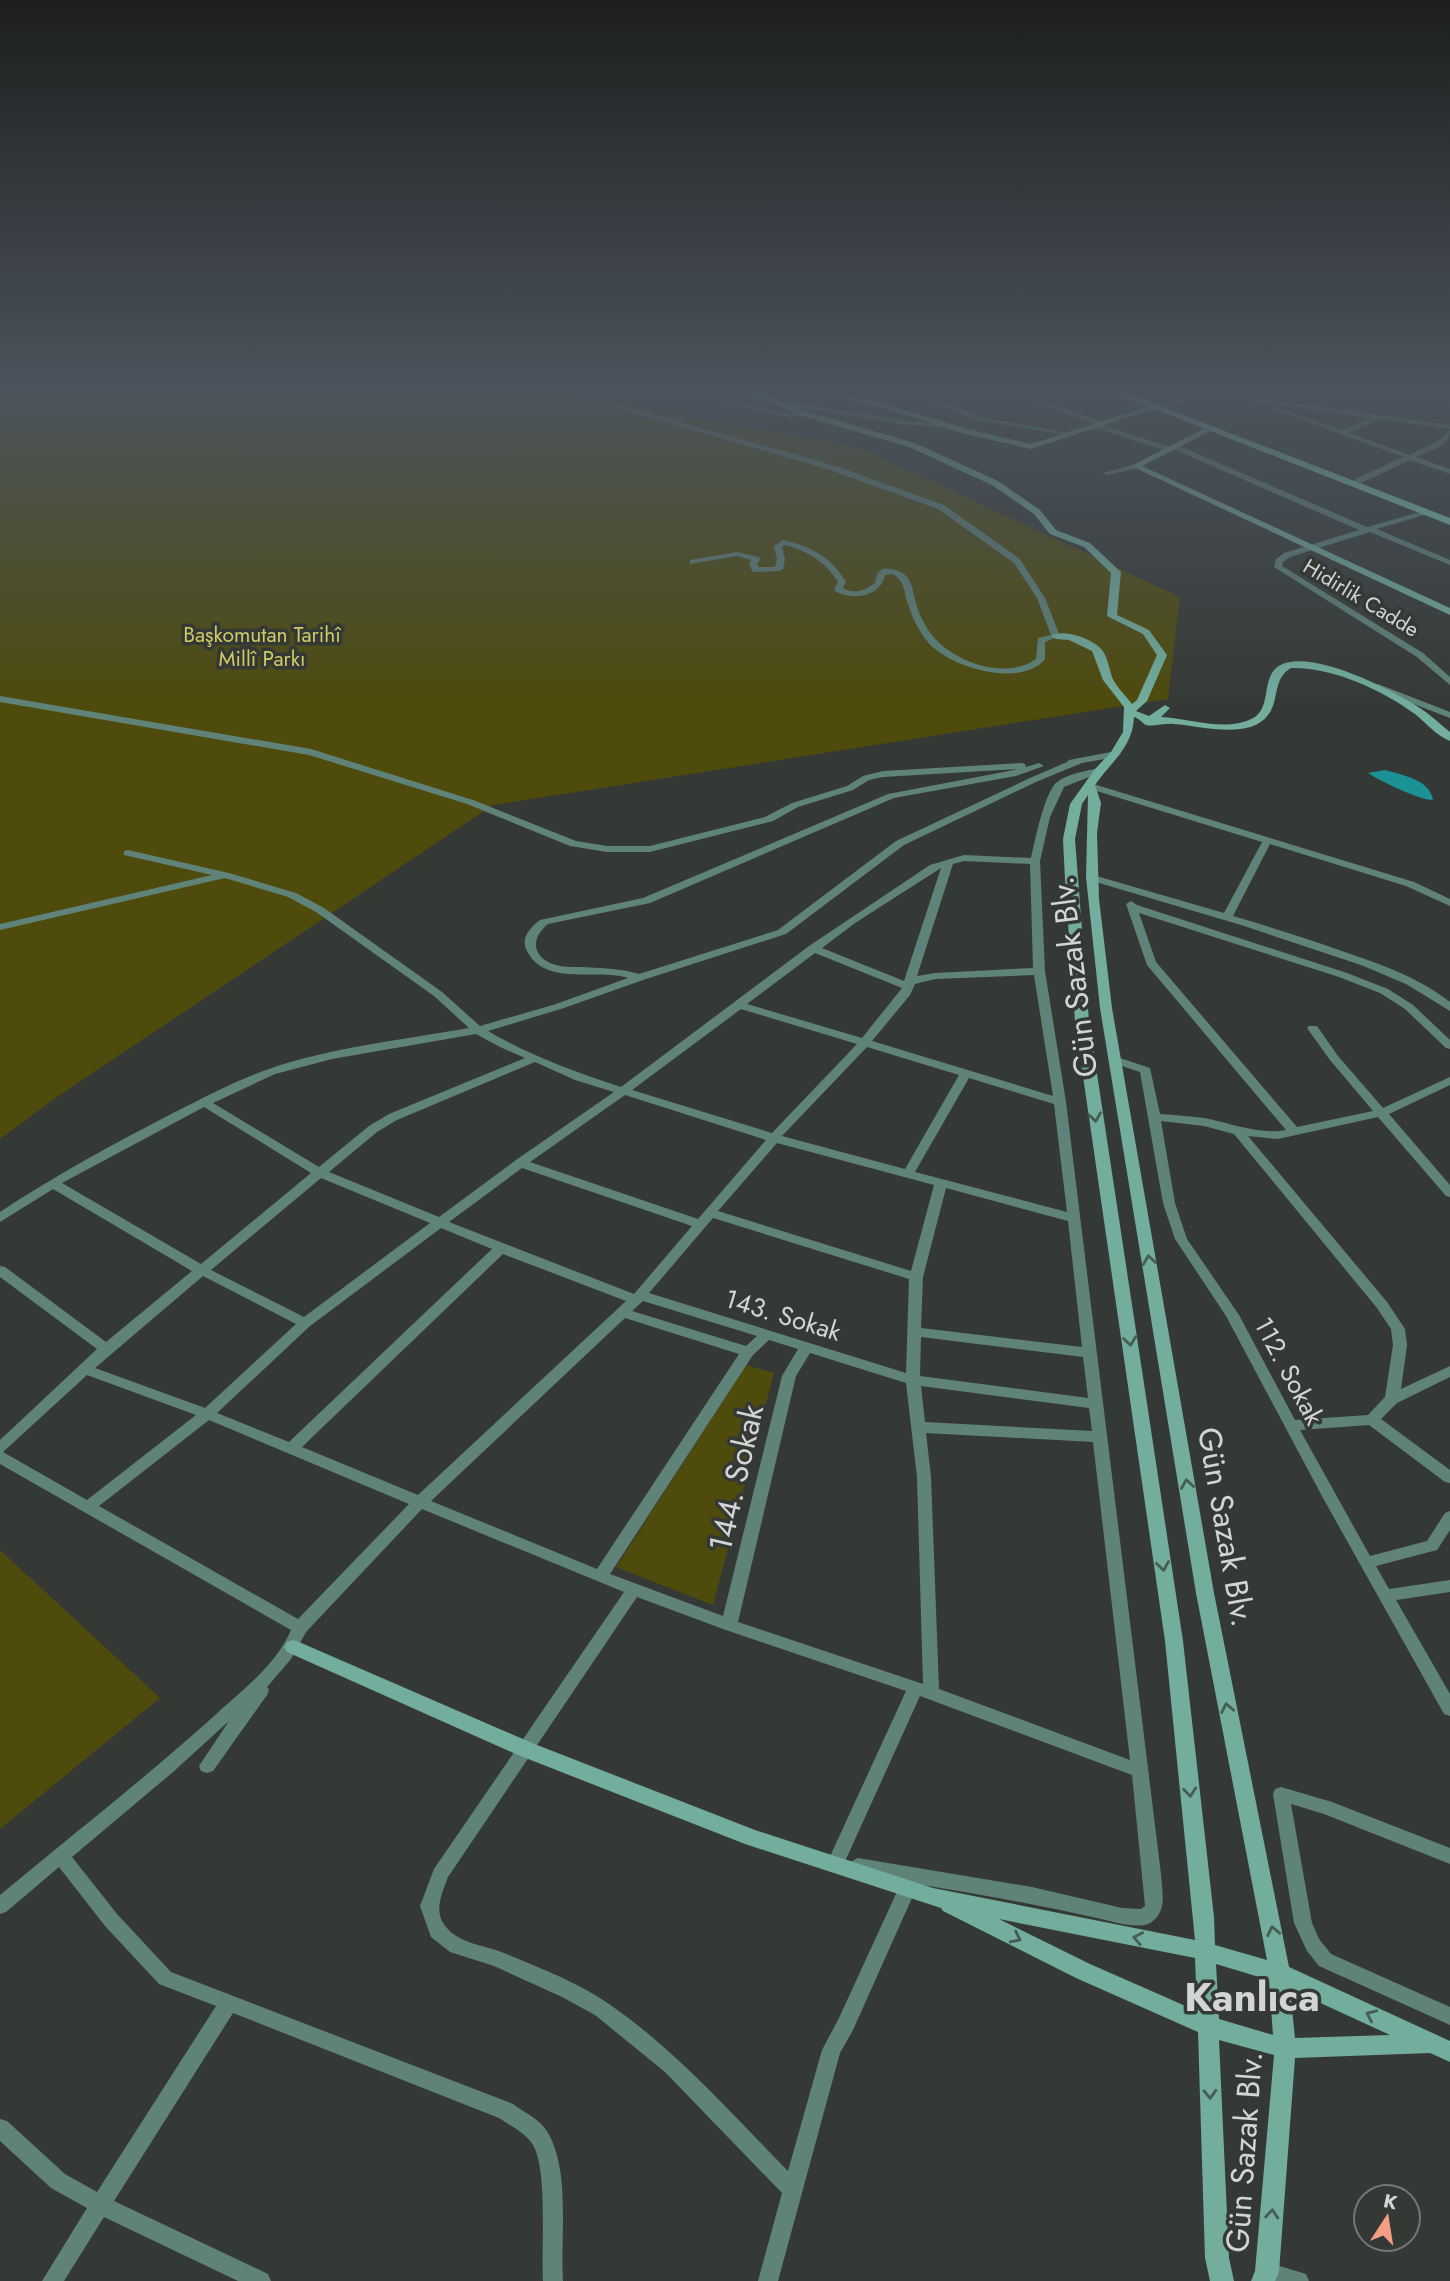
<svg xmlns="http://www.w3.org/2000/svg" width="1450" height="2281" font-family="Jost,sans-serif">
  <style>
    .green { fill: #4e4b0d }
    .water { fill: #1a9296 }
    .lines { fill: none; stroke-linecap: round; stroke-linejoin: round }
    .street { fill: #5f8379; fill-rule: evenodd }
    .secondary { fill: #72ad9d; fill-rule: evenodd }
    .primary { fill: #7fcdb9; fill-rule: evenodd }
    .oneway { stroke: #475c55 }
    .labels { text-anchor: middle; stroke-width: 7; stroke-linejoin: round; paint-order: stroke }
    .far-street-label { font-size: 21px; fill: #d3d5d4; stroke: #353936 }
    .far-park-label { font-size: 21px; fill: #d0cb63; stroke: #353936 }
    .street-label { font-size: 26px; fill: #d3d5d4; stroke: #353936 }
    .near-street-label { font-size: 32px; fill: #d3d5d4; stroke: #353936 }
    .near-district-label { font-size: 40px; font-weight: bold; fill: #d3d5d4; stroke: #353936 }
  </style>
  <rect width="100%" height="100%" fill="#353936"/>
  <g class="green">
    <path d="M0,388H538L858,447L1180,597L1168,699L493,805L57,1097L0,1139Z"/>
    <path d="M746,1365L774,1373L713,1605L616,1567Z"/>
    <path d="M0,1550L160,1698L0,1829Z"/>
  </g>
  <path class="water" d="M1385,770C1401,775 1430,779 1433,800C1419,800 1380,781 1368,773Z"/>
  <g class="lines">
    <g class="street">
      <path d="M550,388H560L836,466L944,505L1020,559L1045,598L1060,636L1045,642V659C1021,689 947,667 927,641C919,631 913,619 909,607C904,595 906,582 893,574L885,575C881,597 852,601 835,591L834,589L838,582C827,563 806,550 785,545L782,547L785,559L783,569L779,571L753,572L749,565L751,560L737,556L690,564V560L737,552L759,557L760,559L757,565L759,567H775L777,559L774,546L783,540C809,545 833,558 846,582L843,588C854,595 865,590 875,583L877,574L882,569C891,568 901,570 907,577C913,584 913,594 916,603C918,611 922,620 927,628C946,660 1004,682 1036,659L1038,638L1051,635L1037,598L1014,563L938,509L830,470Z"/>
      <path d="M687,388H701L907,421L950,424L954,426L950,428L907,425L690,390Z"/>
      <path d="M898,388H906L980,417L1076,434L1072,436L976,420Z"/>
      <path d="M1001,388H1010L1105,423V426L1170,447L1177,445L1367,527L1427,510V514L1377,529L1450,560V565L1370,532L1290,557L1283,562L1282,566L1423,653L1450,677V685L1417,657L1274,567L1276,559L1284,553L1359,530L1173,449L1166,451L1096,428V425Z"/>
      <path d="M1213,388H1223L1252,397L1450,425V429L1380,419L1349,433L1409,455L1440,440L1450,430C1450,447 1429,451 1416,457L1450,469V474L1410,460L1361,483H1355V479L1403,457L1271,408L1276,407L1342,430L1371,418L1251,401L1218,391L1166,407L1161,406Z"/>
      <path d="M1400,388L1450,392V396L1403,390Z"/>
      <path d="M724,400L791,414L802,411L805,413L791,418L722,403L721,402Z"/>
      <path d="M1135,464H1138V468L1107,475L1103,473Z"/>
      <path d="M1378,684L1450,712V718L1375,689L1374,687Z"/>
      <path d="M0,696L311,749L473,800L576,841L607,846H650L765,817L792,803L847,786L863,776L883,771L1022,763L1025,764L1026,767L1039,763L1044,766L1016,776L894,798L650,903L548,924C529,940 533,958 556,965C563,967 571,967 579,967C599,968 619,968 639,974L778,930L896,841L1030,778L1067,762L1069,760L1116,751L1121,754L1116,757L1082,763L1036,782L904,845L786,934L643,980L564,1008L488,1031C529,1055 575,1072 621,1087L809,946L930,865L964,855L1031,858C1035,840 1044,795 1056,783C1066,774 1086,771 1099,768L1104,771L1064,787L1050,817L1040,861L1045,971L1066,1102L1161,1874C1162,1892 1168,1912 1150,1923C1138,1930 1110,1921 1097,1918C1035,1904 973,1893 911,1883L916,1889L853,2030L840,2053L778,2281H758L782,2193L665,2072L595,2015L562,1997L494,1966L450,1952L431,1937L420,1906L434,1869L624,1592L422,1509L306,1632L291,1659L267,1687L269,1690L267,1695L213,1771L207,1773L201,1771L199,1766L229,1721L173,1772L72,1857L117,1914L171,1972L513,2104C524,2112 539,2119 547,2131C571,2171 560,2236 563,2281H543C541,2249 548,2171 533,2145C526,2133 511,2126 499,2118L233,2013L114,2201L268,2274L271,2281H238L104,2217L64,2281H42L87,2208L51,2188L0,2141V2119L7,2121L65,2174L97,2192L216,2006L159,1984L105,1926L59,1867L6,1912L0,1914V1895C71,1836 144,1779 213,1717C241,1691 275,1667 291,1630L0,1464V1440L97,1349L0,1277V1266L5,1267L106,1342L192,1271L53,1189L0,1222V1212C56,1175 115,1143 175,1112C205,1097 235,1081 266,1070C331,1047 402,1040 469,1028L434,996L316,912L288,897L225,878L0,930V924L212,875L124,855V851L128,850L229,873L296,893L324,908L442,992L480,1026L556,1004L628,978C598,968 545,987 527,951C520,938 530,928 540,920L643,898L888,794L1019,769L883,777L869,780L853,790L798,807L773,821L650,852H607L570,846L467,804L309,755L0,702ZM964,861L1030,864L1033,968L935,973L917,976L953,864ZM941,868L904,981L822,948L855,923ZM815,953L902,988L862,1038L747,1004ZM1034,975L1053,1096L872,1041L910,995L915,984L935,979ZM741,1009L857,1044L772,1133L632,1090ZM476,1034L500,1047L525,1058L389,1114L369,1126L319,1167L213,1103L275,1074L332,1059ZM867,1047L959,1075L905,1169L782,1136ZM535,1062L575,1080L614,1092L516,1160L439,1217L329,1172L377,1132L397,1120ZM969,1078L1054,1104L1067,1212L915,1172ZM625,1095L766,1140L698,1219L530,1162ZM204,1107L311,1173L201,1264L62,1183ZM777,1143L934,1185L911,1271L718,1211ZM522,1168L692,1226L634,1294L449,1222ZM321,1178L430,1223L304,1317L211,1270ZM946,1188L1068,1221L1082,1347L921,1328L923,1277ZM713,1218L909,1279L906,1373L649,1293ZM441,1228L492,1249L289,1442L217,1413L310,1326ZM503,1254L626,1301L418,1495L302,1447ZM203,1276L296,1324L205,1408L95,1368ZM643,1301L757,1336L746,1346L632,1311ZM625,1318L739,1354L597,1569L431,1501ZM921,1337L1083,1357L1088,1398L920,1376ZM769,1340L798,1349L782,1376L723,1616L610,1574L753,1355ZM810,1353L906,1383L917,1477L923,1684L738,1622L796,1376ZM87,1375L196,1415L87,1500L3,1452ZM921,1386L1089,1408L1092,1431L925,1422ZM209,1420L409,1504L298,1619L99,1506ZM926,1433L1093,1442L1130,1760L939,1689L931,1477ZM637,1597L723,1629L906,1691L827,1863L830,1868L836,1871L842,1868L920,1696L1132,1775L1145,1906L1141,1909L1122,1908L1032,1887L858,1858L852,1861L849,1866L852,1871L906,1882L901,1883L839,2018L822,2050L788,2171C731,2113 676,2050 609,2004C578,1982 539,1968 504,1953C484,1945 460,1944 446,1927C433,1912 442,1893 448,1877Z"/>
      <path d="M1090,783L1414,882L1450,899V906L1406,886L1270,844L1233,916C1270,927 1306,938 1342,951C1380,964 1418,977 1450,1002V1011L1406,984L1361,965L1241,925L1089,880L1088,878L1093,875L1224,913L1262,842L1087,788L1085,786Z"/>
      <path d="M1131,901L1137,905L1347,973L1388,989L1413,1005L1450,1040V1049L1446,1048L1405,1009L1380,993L1339,977L1139,913L1156,962L1297,1127L1373,1111L1330,1060L1307,1028L1309,1026H1317L1338,1056L1383,1108L1450,1077V1085L1389,1114L1450,1185V1197L1446,1196L1378,1117L1278,1139L1248,1136L1387,1302L1405,1329L1407,1345L1401,1389L1450,1366V1377L1397,1403L1381,1419L1450,1470V1483L1445,1482L1369,1425L1300,1430L1370,1556L1427,1541L1445,1513L1450,1511V1530L1437,1550L1376,1566L1389,1589L1450,1580V1592L1396,1600L1450,1694V1716L1444,1714L1323,1498L1226,1316L1175,1239L1163,1203L1140,1072L1110,1062L1108,1060L1110,1058L1114,1056L1150,1068L1160,1114C1174,1115 1189,1116 1204,1118C1231,1123 1258,1135 1286,1130L1147,965L1126,904ZM1161,1121L1204,1126L1234,1134L1377,1308L1391,1329L1393,1345L1385,1397L1368,1415L1295,1420L1239,1315L1187,1239L1175,1203Z"/>
      <path d="M1281,1787L1332,1802L1450,1848V1864L1324,1814L1291,1804L1312,1923L1319,1939L1331,1954L1450,2007V2025L1319,1966L1307,1951L1294,1923L1273,1794L1275,1789Z"/>
      <path d="M1267,2262L1306,2274L1309,2281H1264L1260,2279L1257,2272L1260,2265Z"/>
    </g>
    <g class="secondary">
      <path d="M741,388H751L805,411L915,443L998,481L1040,510L1056,530L1090,543L1121,572L1117,615L1149,630L1167,655L1147,701L1136,711L1149,716L1165,705L1170,708L1161,717C1188,718 1225,732 1251,719C1272,710 1261,682 1276,668C1303,645 1386,687 1412,703C1426,711 1438,722 1450,732V741C1437,736 1426,723 1415,714C1382,690 1333,667 1291,668C1272,679 1280,700 1268,715C1250,740 1200,726 1174,724C1166,723 1153,727 1146,725C1142,723 1140,719 1134,717C1133,747 1111,762 1095,785L1101,803L1097,833L1099,899L1112,1008L1214,1593L1289,1967L1450,2041V2062L1430,2053L1295,2058L1279,2272L1275,2281H1251L1255,2271L1274,2055L1219,2040L1229,2258L1234,2281H1210L1205,2258L1198,2032L1076,1978L943,1911L941,1908L745,1844L518,1755L287,1652L284,1647L287,1642L293,1640L299,1642L532,1743L755,1830L933,1888L1195,1940L1165,1641L1075,1021L1065,880L1063,839L1070,804L1095,769L1111,752L1123,732L1124,707L1103,680L1092,651L1069,640L1056,639L1051,636C1064,628 1093,639 1102,650C1108,658 1109,668 1112,677C1116,687 1126,696 1132,704L1137,700L1157,655L1143,634L1107,616L1111,573L1084,547L1050,534L1034,514L992,485L909,447L799,415ZM1088,795L1086,877L1100,1008L1196,1593L1267,1960L1215,1945L1214,1917L1183,1641L1089,1021L1075,839L1082,804ZM999,1919L1195,1958L1197,2011L1090,1964ZM1216,1964L1269,1980L1273,2035L1219,2019ZM1290,1989L1390,2035L1295,2038Z"/>
      <path d="M790,388H805L875,401L968,429L1031,444L1153,405L1160,407L1031,449L962,433L874,405Z"/>
      <path d="M1207,427L1214,429L1142,466L1450,608V615L1131,466Z"/>
    </g>
    <path class="primary" d="M1101,388H1114L1450,518V525Z"/>
  </g>
  <defs><path id="oneway-chevron" d="M-2-3.5L2.5 0L-2 3.5" fill="none" stroke-width="1.6" stroke-linecap="round" stroke-linejoin="round" transform="scale(1.75)"/></defs>
  <g class="oneway">
    <use href="#oneway-chevron" transform="translate(1095 1117) rotate(82)"/>
    <use href="#oneway-chevron" transform="translate(1149 1260) rotate(-99)"/>
    <use href="#oneway-chevron" transform="translate(1130 1341) rotate(82)"/>
    <use href="#oneway-chevron" transform="translate(1187 1484) rotate(-99)"/>
    <use href="#oneway-chevron" transform="translate(1163 1566) rotate(81)"/>
    <use href="#oneway-chevron" transform="translate(1227 1708) rotate(-101)"/>
    <use href="#oneway-chevron" transform="translate(1190 1792) rotate(84)"/>
    <use href="#oneway-chevron" transform="translate(1273 1931) rotate(-102)"/>
    <use href="#oneway-chevron" transform="translate(1016 1938) rotate(26)"/>
    <use href="#oneway-chevron" transform="translate(1138 1938) rotate(-169)"/>
    <use href="#oneway-chevron" transform="translate(1371 2015) rotate(-155)"/>
    <use href="#oneway-chevron" transform="translate(1210 2094) rotate(88)"/>
    <use href="#oneway-chevron" transform="translate(1272 2214) rotate(-85)"/>
  </g>
  <linearGradient id="sky" x2="0" y2="1"><stop stop-color="#1d1f1e"/><stop offset="0.55" stop-color="#4b545d"/><stop offset="1" stop-color="#4b545d" stop-opacity="0"/></linearGradient>
  <rect width="1450" height="707" fill="url(#sky)"/>
  <g class="labels">
    <g class="far-street-label">
      <text transform="translate(1361 598) rotate(31)" y="7">Hidirlik Cadde</text>
    </g>
    <g class="far-park-label">
      <text x="262" y="642">Başkomutan Tarihî<tspan x="262" dy="24">Millî Parkı</tspan></text>
    </g>
    <g class="street-label">
      <text transform="translate(783 1315) rotate(17)" y="9">143. Sokak</text>
      <text transform="translate(1289 1371) rotate(62)" y="9">112. Sokak</text>
    </g>
    <g class="near-street-label">
      <text transform="translate(1074 977) rotate(-97)" y="11">Gün Sazak Blv.</text>
      <text transform="translate(736 1478) rotate(-77)" y="11">144. Sokak</text>
      <text transform="translate(1226 1527) rotate(80)" y="11">Gün Sazak Blv.</text>
      <text transform="translate(1244 2152) rotate(-86)" y="11">Gün Sazak Blv.</text>
    </g>
    <g class="near-district-label">
      <text x="1252" y="2011">Kanlıca</text>
    </g>
  </g>
  <g transform="translate(1387 2218) rotate(12)"><circle r="33" fill="#353936" stroke="#747775" stroke-width="2"/>
  <path d="M0-5L12 26L0 18L-12 26Z" fill="#f49e86"/>
  <text y="-10" font-size="19" font-weight="bold" text-anchor="middle" fill="#d3d5d4">K</text>
  </g>
</svg>
